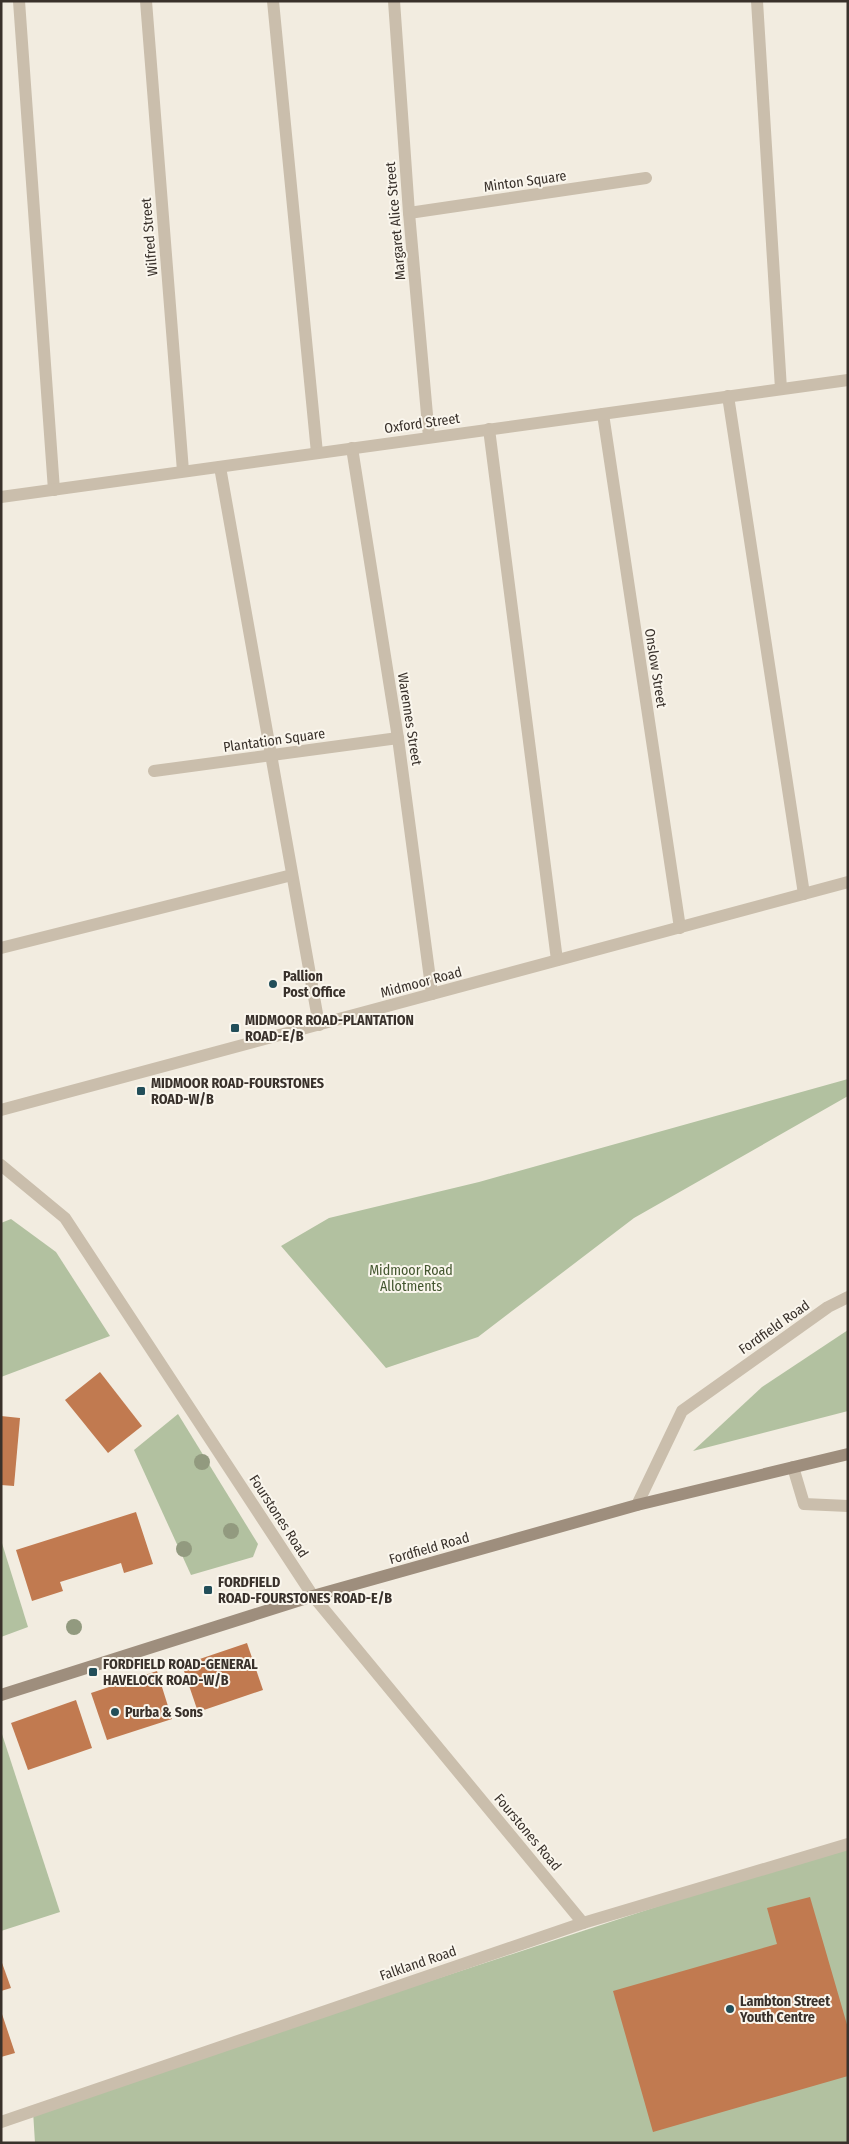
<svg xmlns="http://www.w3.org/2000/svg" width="849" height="2144" font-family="'Fira Sans Condensed',sans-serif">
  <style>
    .green { fill: #b2c1a0 }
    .building { fill: #c17a50 }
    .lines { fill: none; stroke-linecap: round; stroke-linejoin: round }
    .lane { stroke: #cabeac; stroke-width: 12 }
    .street { stroke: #cabeac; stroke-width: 12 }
    .secondary { stroke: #9e8e7d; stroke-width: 12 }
    .tree { fill: #929a7f }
    .poi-dot { fill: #224e59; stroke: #faf6ed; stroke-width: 2 }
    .labels { text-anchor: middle; stroke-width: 4; stroke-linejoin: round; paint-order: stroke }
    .street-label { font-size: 14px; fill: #39312b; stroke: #faf6ed }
    .poi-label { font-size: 14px; font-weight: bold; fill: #39312b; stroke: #faf6ed; text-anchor: start }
    .park-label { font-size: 14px; fill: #43562f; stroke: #faf6ed }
  </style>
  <rect width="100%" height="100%" fill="#f2ece0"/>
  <g class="green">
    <path d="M848,1079V1096L634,1218L478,1337L386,1368L281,1246L329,1218L479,1182Z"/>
    <path d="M11,1219L56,1252L110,1336L1,1377V1223Z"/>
    <path d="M848,1330V1411L693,1451L762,1387Z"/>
    <path d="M178,1414L258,1544L253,1557L191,1575L134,1450Z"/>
    <path d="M1,1540L28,1627L1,1637Z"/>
    <path d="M1,1731L60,1912L1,1931Z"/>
    <path d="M848,1844V2143H35L33,2111Z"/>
  </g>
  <g class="building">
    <path d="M100,1372L142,1426L108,1453L65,1400Z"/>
    <path d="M1,1416L20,1418L14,1486L1,1485Z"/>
    <path d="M136,1512L153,1564L124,1573L121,1563L60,1582L63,1591L32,1601L16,1550Z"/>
    <path d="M247,1643L263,1690L198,1712L182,1665Z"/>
    <path d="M157,1671L172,1719L107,1740L91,1693Z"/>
    <path d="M76,1700L92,1748L28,1770L11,1723Z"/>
    <path d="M810,1897L848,2028V2076L653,2132L613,1991L777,1944L767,1908Z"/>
    <path d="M1,1960L11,1988L1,1991Z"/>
    <path d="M1,2011L15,2053L1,2057Z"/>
  </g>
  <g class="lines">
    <g class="lane">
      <path d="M19,1L54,490"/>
      <path d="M273,1L317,453"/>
      <path d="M757,1L781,389"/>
      <path d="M728,396L804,894"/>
      <path d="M489,429L557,960"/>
      <path d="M220,467L319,1025"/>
      <path d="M1,948L292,875"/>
    </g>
    <g class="street">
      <path d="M146,1L183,471"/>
      <path d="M394,1L409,213L429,437"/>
      <path d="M409,213L646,178"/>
      <path d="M603,414L680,928"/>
      <path d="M352,448L398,738L432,994"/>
      <path d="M1,497L848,380"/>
      <path d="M154,771L398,738"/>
      <path d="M1,1110L848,882"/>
      <path d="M1,1165L65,1218L313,1596L583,1923"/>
      <path d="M793,1467L804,1504L848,1506"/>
      <path d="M637,1505L682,1411L828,1307L848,1297"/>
      <path d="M1,2122L583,1923L848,1844"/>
    </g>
    <path class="secondary" d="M1,1695L313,1596L637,1505L848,1454"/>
  </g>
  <g class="tree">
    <circle cx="202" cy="1462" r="8"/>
    <circle cx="231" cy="1531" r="8"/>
    <circle cx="184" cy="1549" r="8"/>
    <circle cx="74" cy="1627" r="8"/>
  </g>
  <g class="poi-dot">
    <circle cx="273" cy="984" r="5"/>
    <rect x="230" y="1023" width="10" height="10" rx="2.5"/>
    <rect x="136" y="1086" width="10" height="10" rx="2.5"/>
    <rect x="203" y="1585" width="10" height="10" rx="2.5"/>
    <rect x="88" y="1667" width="10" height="10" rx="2.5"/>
    <circle cx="115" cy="1712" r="5"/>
    <circle cx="730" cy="2009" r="5"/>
  </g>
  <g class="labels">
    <g class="street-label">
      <text transform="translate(525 181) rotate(-8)" y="5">Minton Square</text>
      <text transform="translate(395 221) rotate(-95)" y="5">Margaret Alice Street</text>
      <text transform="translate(149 237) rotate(-95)" y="5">Wilfred Street</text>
      <text transform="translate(422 423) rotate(-8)" y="5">Oxford Street</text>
      <text transform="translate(656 668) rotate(81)" y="5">Onslow Street</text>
      <text transform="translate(410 719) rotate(81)" y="5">Warennes Street</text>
      <text transform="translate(274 740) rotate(-8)" y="5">Plantation Square</text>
      <text transform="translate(421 982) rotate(-15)" y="5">Midmoor Road</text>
      <text transform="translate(774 1327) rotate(-35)" y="5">Fordfield Road</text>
      <text transform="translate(279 1516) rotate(57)" y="5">Fourstones Road</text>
      <text transform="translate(429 1548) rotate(-16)" y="5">Fordfield Road</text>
      <text transform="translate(528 1832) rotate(50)" y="5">Fourstones Road</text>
      <text transform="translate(418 1963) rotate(-19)" y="5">Falkland Road</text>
    </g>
    <g class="poi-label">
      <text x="283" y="981">Pallion<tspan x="283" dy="16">Post Office</tspan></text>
      <text x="245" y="1025">MIDMOOR ROAD-PLANTATION<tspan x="245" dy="16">ROAD-E/B</tspan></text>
      <text x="151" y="1088">MIDMOOR ROAD-FOURSTONES<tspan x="151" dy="16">ROAD-W/B</tspan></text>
      <text x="218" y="1587">FORDFIELD<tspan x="218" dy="16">ROAD-FOURSTONES ROAD-E/B</tspan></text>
      <text x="103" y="1669">FORDFIELD ROAD-GENERAL<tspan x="103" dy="16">HAVELOCK ROAD-W/B</tspan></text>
      <text x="125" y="1717">Purba &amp; Sons</text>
      <text x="740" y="2006">Lambton Street<tspan x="740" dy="16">Youth Centre</tspan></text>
    </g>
    <g class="park-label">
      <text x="411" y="1275">Midmoor Road<tspan x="411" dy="16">Allotments</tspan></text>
    </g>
  </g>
  <rect width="849" height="2144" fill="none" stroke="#39312b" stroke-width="5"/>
</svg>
